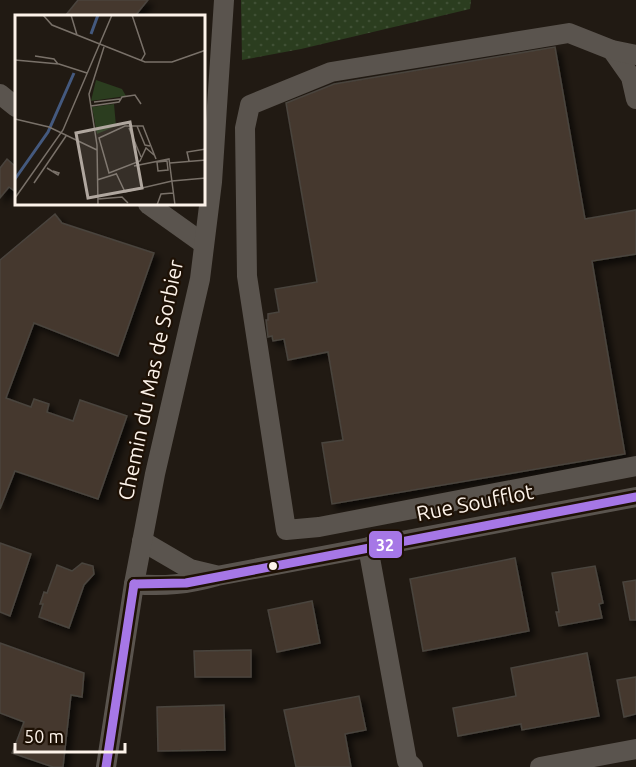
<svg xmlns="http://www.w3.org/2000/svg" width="636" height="767" font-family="Ubuntu,sans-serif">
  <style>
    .grass { fill: url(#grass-dots) }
    .building { fill: #44392f; stroke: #4a443e; stroke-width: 1.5; filter: url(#shadow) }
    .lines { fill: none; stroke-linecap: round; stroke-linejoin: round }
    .minor { stroke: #5a544e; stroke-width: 20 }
    .bus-1-casing { stroke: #1e1105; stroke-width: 14 }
    .bus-1 { stroke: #a677e6; stroke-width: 9 }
    .bus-dot { fill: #fdf3ea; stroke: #1e1105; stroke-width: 2 }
    .labels { text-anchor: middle; stroke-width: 4.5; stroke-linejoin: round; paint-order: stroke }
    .street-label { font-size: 21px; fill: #fdf3ea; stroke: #1e1105 }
    .inset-river { fill: none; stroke: #44597e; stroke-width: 3 }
    .inset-road { fill: none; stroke: #797169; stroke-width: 1.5 }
    .view { fill: #b0a79f; fill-opacity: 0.15; stroke: #b0a79f; stroke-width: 3 }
    .inset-edge { fill: none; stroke: #fdf3ea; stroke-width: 3 }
    .line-badge { stroke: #1e1105; stroke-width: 2 }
    .badge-label { font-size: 16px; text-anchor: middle; font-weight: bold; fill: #fff }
  </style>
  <defs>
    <pattern id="grass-dots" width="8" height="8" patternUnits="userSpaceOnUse" patternTransform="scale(1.5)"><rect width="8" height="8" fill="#2b3d1f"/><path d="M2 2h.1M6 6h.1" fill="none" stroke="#405035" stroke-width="1.8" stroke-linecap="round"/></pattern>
    <filter id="shadow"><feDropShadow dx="5" dy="5" stdDeviation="3" flood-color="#0009"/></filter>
  </defs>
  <rect width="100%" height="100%" fill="#211a13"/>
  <path class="grass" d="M241,0H471L470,9L301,49L242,60Z"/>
  <g class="building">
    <path d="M78,0H148L135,16H65Z"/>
    <path d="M555,47L585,219L636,210V254L592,261L625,454L332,504L322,443L343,440L328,352L288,360L284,339L273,341L272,336L268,337L266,320H268V314L279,312L275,289L317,282L286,103L334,84Z"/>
    <path d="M7,159L16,167V192L9,187L0,198V168Z"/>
    <path d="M55,214L62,223L154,253L118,356L34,323L6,398L31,407L34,399L49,404L47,412L73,421L80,400L127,416L98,499L15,471L0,509V260Z"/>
    <path d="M0,543L31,554L10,616L0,612Z"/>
    <path d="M515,558L529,631L423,651L410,579Z"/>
    <path d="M82,563L93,566L94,574L84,585L69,628L39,617L43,604H40L44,592L47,593L57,565L72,571Z"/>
    <path d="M595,566L603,603L599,604L602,618L559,626L556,612H559L552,573Z"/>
    <path d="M636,580V620H630L623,582Z"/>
    <path d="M312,601L320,643L277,652L268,610Z"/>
    <path d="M0,643L84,673L82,697L71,695L63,767H53L12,753L24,722L0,713Z"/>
    <path d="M251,650V677H195L194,651Z"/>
    <path d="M587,653L599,716L522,730L521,724L458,736L453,708L516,696L511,668Z"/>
    <path d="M636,677V714L624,717L617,680Z"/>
    <path d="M359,696L366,730L345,734L351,767H296L284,710Z"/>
    <path d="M224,705L225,750L158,751L157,707Z"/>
  </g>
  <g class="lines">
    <g class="minor">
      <path d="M612,50L631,77L636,99"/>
      <path d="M636,55L612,50L569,33L331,72L250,105L245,128L247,276L286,530L319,527L636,466"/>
      <path d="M0,94L16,107"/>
      <path d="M148,204L204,244"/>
      <path d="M142,541L190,569L215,575"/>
      <path d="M368,547L407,761L413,767"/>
      <path d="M134,584C164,587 188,584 217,576L636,497"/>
      <path d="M106,767L134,584L155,474L200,279L212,182L224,0"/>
      <path d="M540,767L636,749"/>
    </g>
    <defs>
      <g id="bus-1">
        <path d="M134,584L186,583L636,497"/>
        <path d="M106,767L134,584"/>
      </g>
    </defs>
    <use href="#bus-1" class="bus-1-casing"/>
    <use href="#bus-1" class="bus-1"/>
  </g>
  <circle class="bus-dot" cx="273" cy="566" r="5"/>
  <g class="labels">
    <g class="street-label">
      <text transform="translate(151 380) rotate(-78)" y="7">Chemin du Mas de Sorbier</text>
      <text transform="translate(475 503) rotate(-11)" y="7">Rue Soufflot</text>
    </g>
  </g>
  <g transform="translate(15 15)">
    <rect width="190" height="190" fill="#211a13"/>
    <path d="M81,65L107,74L111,81L76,86ZM99,89L101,111L82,119L77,92Z" fill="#2b3d1f"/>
    <path class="inset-river" d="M76,19L83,0M0,164L33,117L59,58"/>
    <path class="inset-road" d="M28,0L37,10L130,47H157L191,35M56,0L62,20M117,0L130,39L126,46M20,41L39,44L43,49M0,45L44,49L72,58M79,87L105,84M76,91L104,87L107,82L120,80L126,89M0,104L34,112L82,135M122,111L130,130L135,131M114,113L126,142M139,140L131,133L125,146L94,158L84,123L110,111H128L139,139L141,144M152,146L153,155L143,156L142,147ZM174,146L172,137L191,134M155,148L191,145M119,151L154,144L160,190M32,153L43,160L44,158L38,156M101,158L110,177L157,166M82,165L101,159M157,166L191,163M19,168L51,121M0,183L48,115L97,0M83,184L107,182L113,188M83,190L82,130L74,79L89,32M142,190L146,179L158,178"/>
    <path class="view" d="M115,107L127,173L73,183L61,118Z"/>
    <rect width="190" height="190" class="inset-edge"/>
  </g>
  <rect class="line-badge" x="368" y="530" width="35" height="29" rx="6" fill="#a677e6"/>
  <g class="badge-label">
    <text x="385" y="551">32</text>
  </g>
  <path d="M15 743v9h110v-9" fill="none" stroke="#fdf3ea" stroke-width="3"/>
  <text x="24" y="743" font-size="18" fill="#fdf3ea" stroke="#1e1105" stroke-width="4.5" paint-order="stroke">50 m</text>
</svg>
